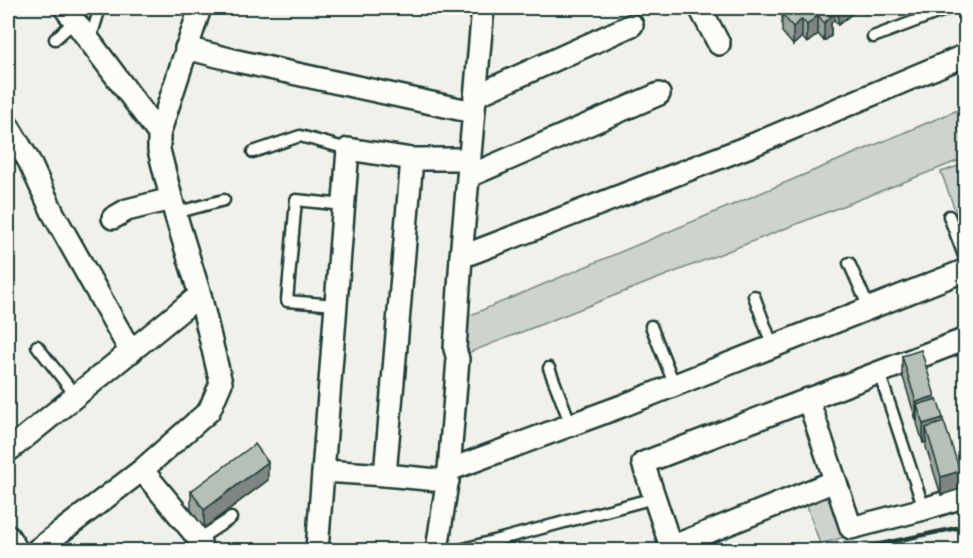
<svg xmlns="http://www.w3.org/2000/svg" width="973" height="558" font-family="Kalam,sans-serif">
  <style>
    .green { fill: #cdd3cd; stroke: #768880; stroke-width: 1.5 }
    .lines { fill: none; stroke-linecap: round; stroke-linejoin: round }
    .lane-casing { stroke: #1f3d34; stroke-width: 15 }
    .street-casing { stroke: #1f3d34; stroke-width: 26 }
    .lane { stroke: #fdfcf7; stroke-width: 10 }
    .street { stroke: #fdfcf7; stroke-width: 21 }
    .rail { stroke: #1f3d34; stroke-width: 4.5 }
    .wall { fill: #9da49e; stroke: #1f3d34; stroke-width: 1.5 }
    .shaded-wall { fill: #7f8681; stroke: #1f3d34; stroke-width: 1.5 }
    .building { fill: #b6bfb8; stroke: #1f3d34; stroke-width: 1.5 }
  </style>
  <rect width="100%" height="100%" fill="#f0f1eb"/>
  <filter id="ink" filterUnits="userSpaceOnUse"><feTurbulence type="fractalNoise" baseFrequency=".0167" numOctaves="2"/><feDisplacementMap in="SourceGraphic" scale="12" xChannelSelector="R" yChannelSelector="G"/><feConvolveMatrix kernelMatrix="1 2 1 2 8 2 1 2 1" color-interpolation-filters="sRGB"/></filter>
  <g filter="url(#ink)">
    <g class="green">
      <path d="M965,107V158L463,355L461,319Z"/>
      <path d="M961,165L965,177V237L941,172Z"/>
      <path d="M828,494L835,497L848,536L820,544L806,503Z"/>
    </g>
    <g class="lines">
      <defs>
        <g id="lane">
          <path d="M873,37L950,8"/>
          <path d="M55,39L75,21"/>
          <path d="M90,40L100,8"/>
          <path d="M253,152L300,136L348,149"/>
          <path d="M175,213L224,200"/>
          <path d="M949,216L966,261"/>
          <path d="M849,263L869,308"/>
          <path d="M754,296L773,347"/>
          <path d="M336,305L287,301L296,200L344,205"/>
          <path d="M651,326L675,386"/>
          <path d="M37,346L76,396"/>
          <path d="M549,368L571,425"/>
          <path d="M879,372L924,509"/>
          <path d="M199,539L231,518"/>
          <path d="M460,550L654,498"/>
        </g>
        <g id="street">
          <path d="M700,8L719,44"/>
          <path d="M186,48L237,61L473,112"/>
          <path d="M475,96L632,25"/>
          <path d="M8,126L29,161L53,213L131,352"/>
          <path d="M159,134L200,8"/>
          <path d="M469,176L659,94"/>
          <path d="M113,218L127,210L171,199"/>
          <path d="M461,257L750,146L966,55"/>
          <path d="M808,399L851,528L924,509L966,496"/>
          <path d="M8,451L200,295"/>
          <path d="M142,470L199,539L202,550"/>
          <path d="M449,470L622,406L966,270"/>
          <path d="M324,471L385,475L448,481"/>
          <path d="M385,475L412,159"/>
          <path d="M8,536L17,550"/>
          <path d="M671,547L835,481"/>
          <path d="M37,550L142,470L209,411L221,383L200,295L175,213L159,150V134L65,8"/>
          <path d="M317,550L348,149L412,159H469"/>
          <path d="M437,550L449,470L458,359L455,349L461,257L483,8"/>
          <path d="M672,550L643,463L966,339"/>
        </g>
      </defs>
      <use href="#lane" class="lane-casing"/>
      <use href="#street" class="street-casing"/>
      <use href="#lane" class="lane"/>
      <use href="#street" class="street"/>
      <path class="rail" d="M852,550L966,526"/>
    </g>
    <g class="wall">
      <path d="M790,8H859L838,25L834,20L831,23V36L824,41L818,34L807,43L802,37L793,45L782,32V14Z"/>
      <path d="M859,8H873L865,14Z"/>
      <path d="M876,8H887L881,13Z"/>
      <path d="M902,356L935,399L943,423L960,489L941,495L926,447V442L923,443L917,423V420H916L902,374Z"/>
      <path d="M268,480L204,528L191,510V491Z"/>
    </g>
    <g class="shaded-wall">
      <path d="M827,8H834V20L831,23V36L824,41V10Z"/>
      <path d="M838,8H859L838,25Z"/>
      <path d="M865,8H873L865,14Z"/>
      <path d="M881,8H887L881,13Z"/>
      <path d="M818,15V34L807,43V25Z"/>
      <path d="M802,19V37L793,45V27Z"/>
      <path d="M935,396V414L917,405V420H916V402Z"/>
      <path d="M943,418V437L926,428V442L923,443V424Z"/>
      <path d="M268,462V480L204,528V510Z"/>
      <path d="M960,471V489L941,495V477Z"/>
    </g>
    <g class="building">
      <path d="M790,8H827L824,10L831,17L824,23L818,15L807,25L802,19L793,27L782,14Z"/>
      <path d="M921,350L935,396L916,402L902,356Z"/>
      <path d="M937,399L943,418L923,424L917,405Z"/>
      <path d="M944,422L960,471L941,477L926,428Z"/>
      <path d="M255,444L268,462L204,510L191,491Z"/>
    </g>
  </g>
  <rect width="973" height="558" fill="none" stroke="#fdfcf7" stroke-width="30"/>
  <rect x="15" y="15" width="943" height="528" fill="none" stroke="#1f3d34" stroke-width="2" filter="url(#ink)"/>
</svg>
